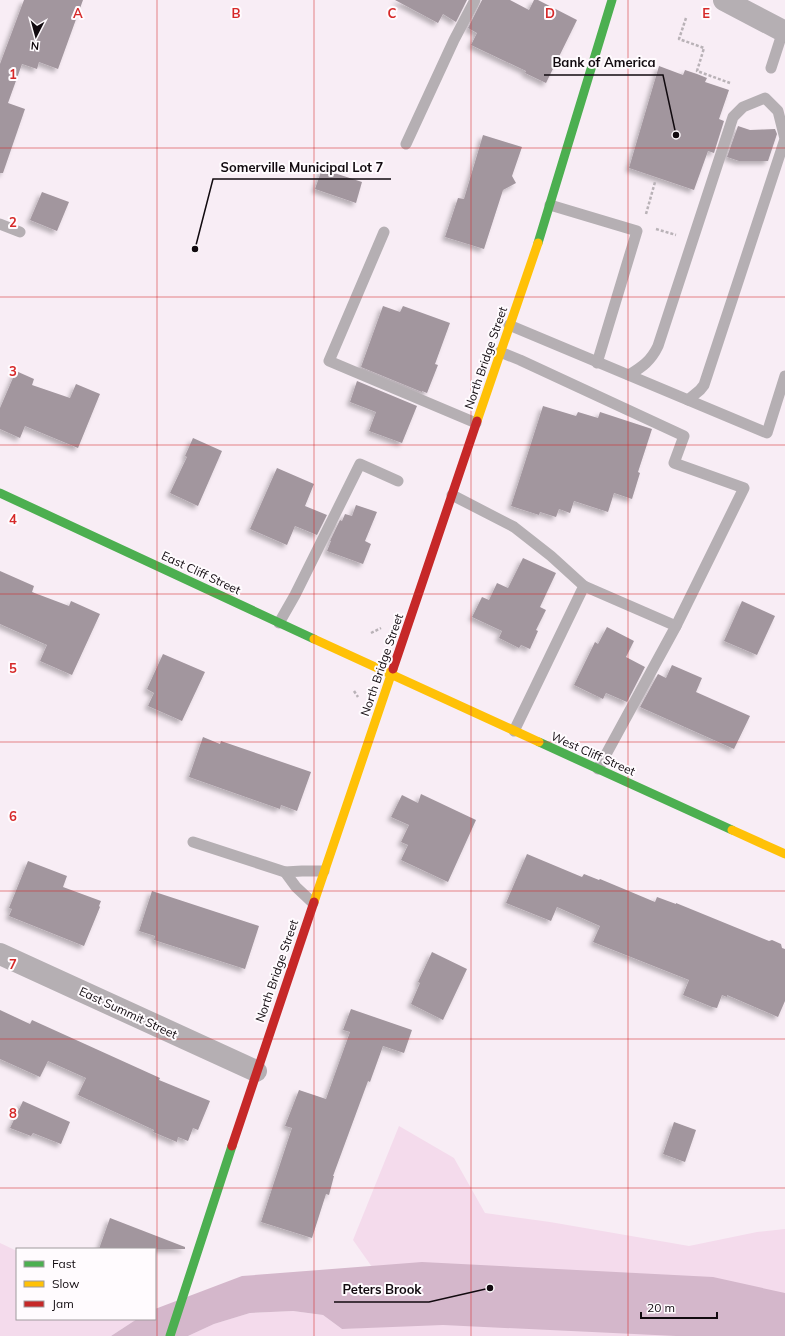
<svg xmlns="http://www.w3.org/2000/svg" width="785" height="1336" font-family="Mulish,sans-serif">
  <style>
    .green { fill: #f4dbec }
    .water { fill: #d4b7cb }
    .building { fill: #a2969e; filter: url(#shadow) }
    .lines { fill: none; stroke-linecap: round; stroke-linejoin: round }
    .path { stroke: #b9b2b7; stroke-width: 2.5; stroke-dasharray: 3 2; stroke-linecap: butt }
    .lane { stroke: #b5afb3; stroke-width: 11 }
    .street { stroke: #b5afb3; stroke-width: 22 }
    .fast { stroke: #4caf50; stroke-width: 9 }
    .slow { stroke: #ffc107; stroke-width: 9 }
    .jam { stroke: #c62828; stroke-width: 9 }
    .grid { fill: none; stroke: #d62828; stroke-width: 1; stroke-opacity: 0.55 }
    .labels { text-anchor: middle; stroke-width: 4; stroke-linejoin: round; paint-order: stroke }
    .street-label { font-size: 12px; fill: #110a0f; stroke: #fffbfe }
    .grid-label { font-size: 13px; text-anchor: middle; font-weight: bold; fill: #d62828; stroke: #fffbfe; stroke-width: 4; stroke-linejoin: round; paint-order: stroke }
    .leader { fill: none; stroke: #110a0f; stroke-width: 1.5 }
    .callout-dot { fill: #110a0f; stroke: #fffbfe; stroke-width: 1.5 }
    .callout-label { font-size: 13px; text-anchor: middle; font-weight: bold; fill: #110a0f; stroke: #fffbfe; stroke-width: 4; stroke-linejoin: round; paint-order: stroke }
  </style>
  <defs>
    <filter id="shadow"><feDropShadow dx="-3.5" dy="3.5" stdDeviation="2" flood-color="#0004"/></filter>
  </defs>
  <rect width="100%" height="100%" fill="#f8edf5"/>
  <g class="green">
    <path d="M399,1126L454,1158L485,1213L550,1222L689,1246L757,1232L785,1229V1336H188L214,1324L250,1313L293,1311L323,1315L342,1329L413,1325L353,1240Z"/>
    <path d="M0,1243L17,1251V1319H137L111,1336H0Z"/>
  </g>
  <path class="water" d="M422,1262L713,1277L785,1293V1336H676L443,1325L342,1329L323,1315L293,1311L250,1313L214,1324L188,1336H111L137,1319H155V1309L242,1276Z"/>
  <g class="building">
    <path d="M24,0H83L58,69L39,62L37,69L22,64L8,103L25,109L3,173H0V64Z"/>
    <path d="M395,0H467L456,22L443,14L438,23Z"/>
    <path d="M482,0H510L529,10L534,0H538L577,20L546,83L525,73L526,71L471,45L477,33L468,28Z"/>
    <path d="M659,66L683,75L685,70L697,74L707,78L705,82L729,90L719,119L724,121L714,153L708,151L694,190L629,168Z"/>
    <path d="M738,126L750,130L775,129L777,134L768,161H739L727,157Z"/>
    <path d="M483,135L522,147L512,176L516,183L503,190L484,249L445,237L458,198L464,199Z"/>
    <path d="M322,169L362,182L356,203L315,189Z"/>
    <path d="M42,192L69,202L57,231L30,220Z"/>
    <path d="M383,306L400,312L403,306L450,323L435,364L438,365L427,393L422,391V392L361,367Z"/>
    <path d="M16,371L34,379L32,385L70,398L76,384L100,394L78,448L25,426L20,438L0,429V408Z"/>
    <path d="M357,381L417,406L402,443L369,431L376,412L350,402Z"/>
    <path d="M543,406L576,416L578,412L598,418L600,412L652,429L638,472L640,473L632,499L614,493L608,512L574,501L570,513L559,509L556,517L540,512L539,515L511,506Z"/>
    <path d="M193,438L222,451L198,506L170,493L187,457L185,456Z"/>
    <path d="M277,468L314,484L305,506L327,515L317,535L295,526L287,545L250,529Z"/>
    <path d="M356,505L377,512L365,541L371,544L363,564L327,551L331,541H330L340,520L342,521L345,514L352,516Z"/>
    <path d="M523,558L556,573L540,607L546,610L536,630L538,631L530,649L521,645L519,648L499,638L502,631L472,617L482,597L489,600L497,583L508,588Z"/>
    <path d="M0,571L34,586L32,592L69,606L71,601L100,614L72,675L40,661L47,645L0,624Z"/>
    <path d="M742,601L775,616L757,655L724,641Z"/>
    <path d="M607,627L634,641L626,657L645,667L627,702L606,693L603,699L574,685L595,642L598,644Z"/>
    <path d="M163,654L205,672L182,721L148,706L154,693L147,689Z"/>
    <path d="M672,665L702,678L696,692L750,716L734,749L640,707L658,674L666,678Z"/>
    <path d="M203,737L220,744L221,741L311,772L297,811L281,805L280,809L189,777Z"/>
    <path d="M421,794L476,820L448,882L401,860L408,845L401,842L409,825L391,817L402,795L418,803Z"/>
    <path d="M527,854L582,877L584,874L599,880L600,879L655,902L657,897L676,904V903L769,941L772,940L781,944L782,948L785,949V1001L778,1017L727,995V997L722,995L717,1008L712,1007L683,995L689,980L593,942L600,926L557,907L551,921L506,903Z"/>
    <path d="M28,861L67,876L63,887L101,901L99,906L100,907L84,946L9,916L12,909L9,908Z"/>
    <path d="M152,891L259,926L245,969L154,940L155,936L139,931Z"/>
    <path d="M432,952L467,969L443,1020L411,1004L420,983L418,982Z"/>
    <path d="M351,1009L412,1030L404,1053L383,1046L370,1082L368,1081L333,1176H334L329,1195L326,1194L312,1238L261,1222L292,1128L285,1126L299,1090L326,1099L350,1032L343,1030Z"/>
    <path d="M0,1010L30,1024L32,1020L160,1078L159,1080L210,1101L198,1130L193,1128L188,1141L178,1137L177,1142L153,1132L154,1130L78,1095L86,1078L48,1061L40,1077L0,1059Z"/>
    <path d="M23,1101L70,1122L61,1144L33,1133L31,1136L10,1128Z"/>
    <path d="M674,1122L696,1130L685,1162L663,1154Z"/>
    <path d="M110,1218L185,1247V1249H99Z"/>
  </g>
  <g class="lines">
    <g class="path">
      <path d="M686,18L679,39L704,48L697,71L730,83"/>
      <path d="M646,214L655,182"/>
      <path d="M656,229L676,235"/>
      <path d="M371,633L381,628"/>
      <path d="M354,691L358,697"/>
    </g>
    <g class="lane">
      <path d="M771,68L783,31"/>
      <path d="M406,144L454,40L475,0"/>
      <path d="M550,205L637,231L597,363"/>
      <path d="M0,224L20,232"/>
      <path d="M384,232L329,361L476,423"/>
      <path d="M509,325L767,433L785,376"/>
      <path d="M500,352L520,360L684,436L674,463L744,488L676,626"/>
      <path d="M629,375C642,367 651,361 658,346L733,117L743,107L765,98L778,111L785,139L704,385L700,390L688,400"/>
      <path d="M452,495L514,527L551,556L584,586L514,731"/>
      <path d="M584,586L676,626L598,769"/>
      <path d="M279,623L295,595L360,464L398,481"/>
      <path d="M193,842L285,872"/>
      <path d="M313,903L296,887L285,872L302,871H324"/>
    </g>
    <g class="street">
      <path d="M724,0L785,32"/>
      <path d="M0,954L256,1071"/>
    </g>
    <g class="fast">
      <path d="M538,243L612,0"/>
      <path d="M0,493L314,639"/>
      <path d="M539,742L732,830"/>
      <path d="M170,1336L232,1146"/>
    </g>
    <g class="slow">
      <path d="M477,421L538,243"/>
      <path d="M314,639L539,742"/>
      <path d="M732,830L785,854"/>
      <path d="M314,902L393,669"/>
    </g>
    <g class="jam">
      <path d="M393,669L477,421"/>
      <path d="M232,1146L314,902"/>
    </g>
  </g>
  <path class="grid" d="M157,0V1336M314,0V1336M471,0V1336M628,0V1336M0,148H785M0,297H785M0,445H785M0,594H785M0,742H785M0,891H785M0,1039H785M0,1188H785"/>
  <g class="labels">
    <g class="street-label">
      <text transform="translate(486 358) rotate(-71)" y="4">North Bridge Street</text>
      <text transform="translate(201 573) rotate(25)" y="4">East Cliff Street</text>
      <text transform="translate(382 665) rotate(-71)" y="4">North Bridge Street</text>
      <text transform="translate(593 754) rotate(24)" y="4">West Cliff Street</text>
      <text transform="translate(277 971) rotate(-71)" y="4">North Bridge Street</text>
      <text transform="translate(128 1013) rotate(25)" y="4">East Summit Street</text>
    </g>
  </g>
  <g class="grid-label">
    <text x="78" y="18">A</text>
    <text x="236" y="18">B</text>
    <text x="392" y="18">C</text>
    <text x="550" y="18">D</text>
    <text x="706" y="18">E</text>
    <text x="13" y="79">1</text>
    <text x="13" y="227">2</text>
    <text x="13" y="376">3</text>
    <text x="13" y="524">4</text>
    <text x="13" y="673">5</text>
    <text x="13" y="821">6</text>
    <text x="13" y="969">7</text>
    <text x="13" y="1118">8</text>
  </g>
  <path class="leader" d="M676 135L663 75H544M195 249L213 179H391M490 1288L429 1302H334"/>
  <g class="callout-dot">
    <circle cx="676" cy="135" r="4"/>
    <circle cx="195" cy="249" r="4"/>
    <circle cx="490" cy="1288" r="4"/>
  </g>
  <g class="callout-label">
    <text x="604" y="67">Bank of America</text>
    <text x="302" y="172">Somerville Municipal Lot 7</text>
    <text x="382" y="1294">Peters Brook</text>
  </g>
  <rect x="16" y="1248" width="140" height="72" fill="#fffbfe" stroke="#a09b9e"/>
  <rect x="24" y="1261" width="20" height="6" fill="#4caf50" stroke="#a09b9e"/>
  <text x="52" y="1268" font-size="12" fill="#110a0f">Fast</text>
  <rect x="24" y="1281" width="20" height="6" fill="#ffc107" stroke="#a09b9e"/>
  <text x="52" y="1288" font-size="12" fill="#110a0f">Slow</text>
  <rect x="24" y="1301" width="20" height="6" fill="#c62828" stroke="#a09b9e"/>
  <text x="52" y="1308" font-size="12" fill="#110a0f">Jam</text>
  <g transform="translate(36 36) rotate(186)" stroke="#fffbfe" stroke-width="3" paint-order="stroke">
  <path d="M0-3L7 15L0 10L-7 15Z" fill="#110a0f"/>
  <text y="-6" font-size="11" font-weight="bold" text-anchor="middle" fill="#110a0f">N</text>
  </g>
  <path d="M641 1312v6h76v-6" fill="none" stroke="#110a0f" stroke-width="2"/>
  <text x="647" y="1312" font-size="12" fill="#110a0f" stroke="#fffbfe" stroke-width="3" paint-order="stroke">20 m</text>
</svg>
